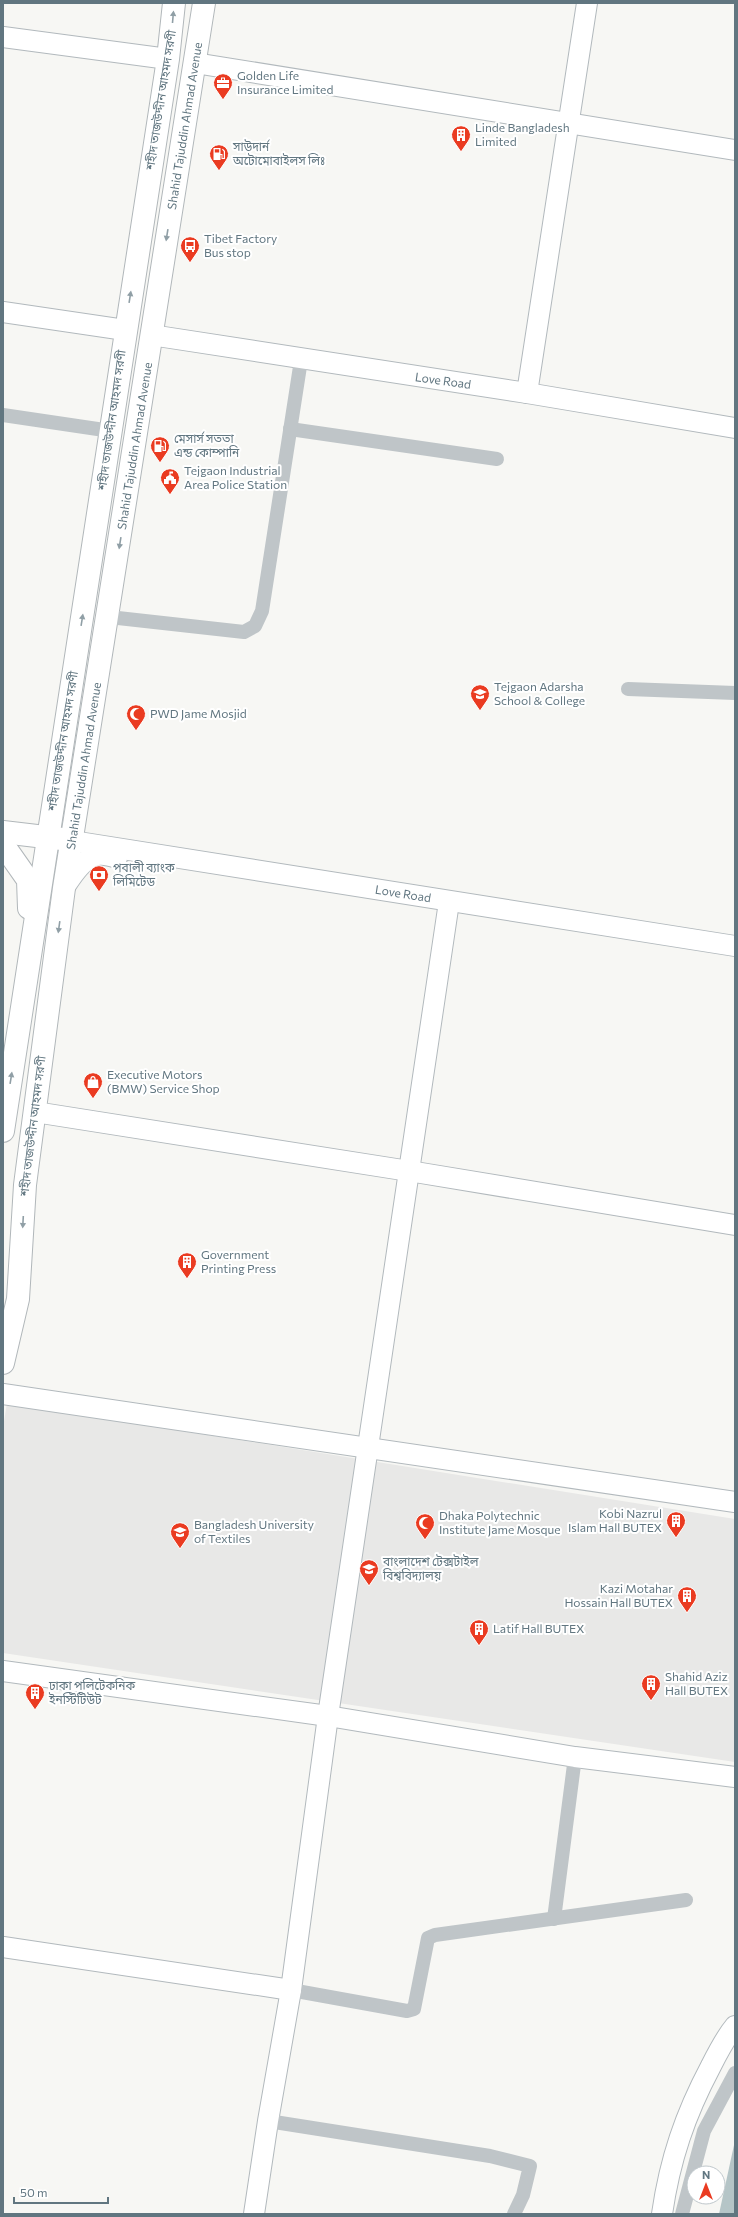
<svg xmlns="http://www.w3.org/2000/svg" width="738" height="2217" font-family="Commissioner,'Noto Sans Bengali',sans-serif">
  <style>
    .built { fill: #e8e8e7 }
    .water { fill: #b5c5c7 }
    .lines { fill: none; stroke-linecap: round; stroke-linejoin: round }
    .secondary-casing { stroke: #b2b9bd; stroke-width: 22 }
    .primary-casing { stroke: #b1b7ba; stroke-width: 24 }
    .street { stroke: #bfc5c8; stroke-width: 14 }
    .secondary { stroke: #fff; stroke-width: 20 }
    .primary { stroke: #fff; stroke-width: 22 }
    .oneway { fill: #909fa6 }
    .labels { text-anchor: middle; stroke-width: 4; stroke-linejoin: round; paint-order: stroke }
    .poi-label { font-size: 12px; fill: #617680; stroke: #fff; text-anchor: start }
    .street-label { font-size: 12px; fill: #617680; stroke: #fff }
  </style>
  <rect width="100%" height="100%" fill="#f7f7f4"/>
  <path class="built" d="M7,1403L735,1519V1762L3,1653V1427Z"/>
  <path class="water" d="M735,2142V2214H719L734,2145Z"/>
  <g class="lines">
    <defs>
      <g id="secondary">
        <path d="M3,37L168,59"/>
        <path d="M195,63L735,150"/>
        <path d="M3,312L125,330"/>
        <path d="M151,335L527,393L735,428"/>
        <path d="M527,393L587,3"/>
        <path d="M72,841L735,946"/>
        <path d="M64,888C72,876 83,858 98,855C104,854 111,856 117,858"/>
        <path d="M35,1112L409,1171L735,1225"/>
        <path d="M3,1394L735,1502"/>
        <path d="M3,1671L328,1716L575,1757L735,1777"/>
        <path d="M3,1947L291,1990"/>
        <path d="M254,2214L268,2121L291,1990L328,1716L449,902"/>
        <path d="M662,2214C670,2159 685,2115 711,2066C718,2052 725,2038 735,2026"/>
      </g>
      <g id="primary">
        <path d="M3,832L62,839"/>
        <path d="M3,848L7,850L28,880L29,908"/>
        <path d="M3,1131L168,59L174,3"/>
        <path d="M3,1363L18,1299L25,1185L64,888L204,3"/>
      </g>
    </defs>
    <use href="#secondary" class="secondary-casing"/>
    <use href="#primary" class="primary-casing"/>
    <g class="street">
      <path d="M3,415L111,431"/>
      <path d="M290,429L497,459"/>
      <path d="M109,617L244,632L255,626L262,611L301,360"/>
      <path d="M628,689L735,693"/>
      <path d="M554,1919L575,1757"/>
      <path d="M291,1990L407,2011L414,2009L428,1938L435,1935L686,1900"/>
      <path d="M268,2121L490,2156L530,2166L523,2195L514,2214"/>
      <path d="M682,2214L704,2131L735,2073"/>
    </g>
    <use href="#secondary" class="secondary"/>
    <use href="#primary" class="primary"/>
  </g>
  <defs><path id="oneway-solid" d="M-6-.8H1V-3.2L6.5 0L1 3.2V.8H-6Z"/></defs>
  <g class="oneway">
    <use href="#oneway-solid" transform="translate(173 17) rotate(-85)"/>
    <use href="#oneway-solid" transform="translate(167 235) rotate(99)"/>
    <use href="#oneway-solid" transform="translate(130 297) rotate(-81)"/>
    <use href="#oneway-solid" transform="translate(120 543) rotate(99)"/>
    <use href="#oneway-solid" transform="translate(82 620) rotate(-81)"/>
    <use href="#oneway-solid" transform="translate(59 927) rotate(98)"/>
    <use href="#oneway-solid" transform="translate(11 1078) rotate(-81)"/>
    <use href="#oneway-solid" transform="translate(23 1222) rotate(93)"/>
  </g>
  <defs>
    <symbol id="office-pin" viewBox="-11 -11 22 30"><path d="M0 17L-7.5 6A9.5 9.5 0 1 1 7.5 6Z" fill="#ea3b21" stroke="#fff"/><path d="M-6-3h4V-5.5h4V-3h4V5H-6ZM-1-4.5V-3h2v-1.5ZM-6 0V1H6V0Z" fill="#fff"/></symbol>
    <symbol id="building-pin" viewBox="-11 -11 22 30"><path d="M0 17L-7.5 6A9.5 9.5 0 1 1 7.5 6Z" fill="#ea3b21" stroke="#fff"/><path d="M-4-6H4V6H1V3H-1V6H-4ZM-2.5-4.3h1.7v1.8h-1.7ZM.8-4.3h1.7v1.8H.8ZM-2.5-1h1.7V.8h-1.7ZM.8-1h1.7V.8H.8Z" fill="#fff"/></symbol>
    <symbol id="fuel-pin" viewBox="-11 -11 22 30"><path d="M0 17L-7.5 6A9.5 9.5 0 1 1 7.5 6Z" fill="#ea3b21" stroke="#fff"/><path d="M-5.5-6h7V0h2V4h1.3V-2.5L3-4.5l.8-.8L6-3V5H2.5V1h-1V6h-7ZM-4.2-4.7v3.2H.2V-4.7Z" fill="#fff"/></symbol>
    <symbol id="bus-pin" viewBox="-11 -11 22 30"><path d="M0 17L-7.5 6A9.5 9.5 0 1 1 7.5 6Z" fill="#ea3b21" stroke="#fff"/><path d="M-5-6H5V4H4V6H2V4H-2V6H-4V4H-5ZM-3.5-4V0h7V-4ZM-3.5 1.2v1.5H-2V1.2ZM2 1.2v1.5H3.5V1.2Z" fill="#fff"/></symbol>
    <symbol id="civic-pin" viewBox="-11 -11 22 30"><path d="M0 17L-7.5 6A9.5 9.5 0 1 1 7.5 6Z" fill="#ea3b21" stroke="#fff"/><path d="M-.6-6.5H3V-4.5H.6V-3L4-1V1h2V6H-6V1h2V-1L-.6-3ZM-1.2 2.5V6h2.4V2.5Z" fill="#fff"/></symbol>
    <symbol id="school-pin" viewBox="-11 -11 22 30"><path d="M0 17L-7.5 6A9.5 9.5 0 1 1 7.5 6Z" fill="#ea3b21" stroke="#fff"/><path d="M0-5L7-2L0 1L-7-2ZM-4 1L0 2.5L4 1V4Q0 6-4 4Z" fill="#fff"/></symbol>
    <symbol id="mosque-pin" viewBox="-11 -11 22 30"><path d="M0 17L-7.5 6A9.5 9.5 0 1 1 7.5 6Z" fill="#ea3b21" stroke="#fff"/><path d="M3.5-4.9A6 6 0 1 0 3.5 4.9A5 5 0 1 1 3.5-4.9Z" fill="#fff"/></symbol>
    <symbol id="bank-pin" viewBox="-11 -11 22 30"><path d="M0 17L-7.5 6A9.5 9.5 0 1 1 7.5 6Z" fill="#ea3b21" stroke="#fff"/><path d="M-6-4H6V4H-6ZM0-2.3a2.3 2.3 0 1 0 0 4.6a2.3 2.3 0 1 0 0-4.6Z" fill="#fff"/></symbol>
    <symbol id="shop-pin" viewBox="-11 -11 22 30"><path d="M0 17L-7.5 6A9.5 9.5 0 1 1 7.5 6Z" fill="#ea3b21" stroke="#fff"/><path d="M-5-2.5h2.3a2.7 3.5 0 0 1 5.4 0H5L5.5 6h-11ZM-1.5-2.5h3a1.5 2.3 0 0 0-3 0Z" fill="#fff"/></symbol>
    <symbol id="university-pin" viewBox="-11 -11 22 30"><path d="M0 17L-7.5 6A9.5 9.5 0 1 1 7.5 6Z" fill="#ea3b21" stroke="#fff"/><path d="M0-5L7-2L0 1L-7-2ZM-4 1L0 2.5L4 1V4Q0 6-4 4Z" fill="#fff"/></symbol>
  </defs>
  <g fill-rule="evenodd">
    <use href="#office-pin" x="212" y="72" width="22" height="30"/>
    <use href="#building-pin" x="450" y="124" width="22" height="30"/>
    <use href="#fuel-pin" x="208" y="143" width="22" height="30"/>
    <use href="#bus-pin" x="179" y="235" width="22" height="30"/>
    <use href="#fuel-pin" x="149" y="435" width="22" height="30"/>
    <use href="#civic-pin" x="159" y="467" width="22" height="30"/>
    <use href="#school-pin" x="469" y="683" width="22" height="30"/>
    <use href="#mosque-pin" x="125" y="703" width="22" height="30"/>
    <use href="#bank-pin" x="88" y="864" width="22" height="30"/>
    <use href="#shop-pin" x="82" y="1071" width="22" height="30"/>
    <use href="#building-pin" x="176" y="1251" width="22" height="30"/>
    <use href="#building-pin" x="665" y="1510" width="22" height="30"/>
    <use href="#mosque-pin" x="414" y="1512" width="22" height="30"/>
    <use href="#university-pin" x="169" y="1521" width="22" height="30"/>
    <use href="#university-pin" x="358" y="1558" width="22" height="30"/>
    <use href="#building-pin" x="676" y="1585" width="22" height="30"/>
    <use href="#building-pin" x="468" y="1618" width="22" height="30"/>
    <use href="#building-pin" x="640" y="1673" width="22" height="30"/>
    <use href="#building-pin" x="24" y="1682" width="22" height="30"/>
  </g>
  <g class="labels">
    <g class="poi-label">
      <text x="237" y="80">Golden Life<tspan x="237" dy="14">Insurance Limited</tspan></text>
      <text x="475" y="132">Linde Bangladesh<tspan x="475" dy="14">Limited</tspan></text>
      <text x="233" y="151">সাউদার্ন<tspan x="233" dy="14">অটোমোবাইলস লিঃ</tspan></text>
      <text x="204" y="243">Tibet Factory<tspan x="204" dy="14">Bus stop</tspan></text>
      <text x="174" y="443">মেসার্স সততা<tspan x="174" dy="14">এন্ড কোম্পানি</tspan></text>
      <text x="184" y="475">Tejgaon Industrial<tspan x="184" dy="14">Area Police Station</tspan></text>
      <text x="494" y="691">Tejgaon Adarsha<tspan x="494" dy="14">School &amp; College</tspan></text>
      <text x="150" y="718">PWD Jame Mosjid</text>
      <text x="113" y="872">পূবালী ব্যাংক<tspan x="113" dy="14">লিমিটেড</tspan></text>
      <text x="107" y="1079">Executive Motors<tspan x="107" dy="14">(BMW) Service Shop</tspan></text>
      <text x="201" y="1259">Government<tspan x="201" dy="14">Printing Press</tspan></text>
      <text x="662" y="1518" text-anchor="end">Kobi Nazrul<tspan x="662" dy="14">Islam Hall BUTEX</tspan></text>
      <text x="439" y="1520">Dhaka Polytechnic<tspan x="439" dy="14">Institute Jame Mosque</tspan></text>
      <text x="194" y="1529">Bangladesh University<tspan x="194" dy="14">of Textiles</tspan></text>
      <text x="383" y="1566">বাংলাদেশ টেক্সটাইল<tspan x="383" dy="14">বিশ্ববিদ্যালয়</tspan></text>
      <text x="673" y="1593" text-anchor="end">Kazi Motahar<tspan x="673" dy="14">Hossain Hall BUTEX</tspan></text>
      <text x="493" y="1633">Latif Hall BUTEX</text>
      <text x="665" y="1681">Shahid Aziz<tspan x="665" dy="14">Hall BUTEX</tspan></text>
      <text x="49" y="1690">ঢাকা পলিটেকনিক<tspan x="49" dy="14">ইনস্টিটিউট</tspan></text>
    </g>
    <g class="street-label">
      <text transform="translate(161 100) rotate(-81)" y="4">শহীদ তাজউদ্দীন আহমদ সরণী</text>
      <text transform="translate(185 126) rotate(-81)" y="4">Shahid Tajuddin Ahmad Avenue</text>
      <text transform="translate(443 381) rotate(8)" y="4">Love Road</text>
      <text transform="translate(112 420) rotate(-82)" y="4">শহীদ তাজউদ্দীন আহমদ সরণী</text>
      <text transform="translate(135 446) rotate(-81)" y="4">Shahid Tajuddin Ahmad Avenue</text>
      <text transform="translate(63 741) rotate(-81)" y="4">শহীদ তাজউদ্দীন আহমদ সরণী</text>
      <text transform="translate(84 766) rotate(-81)" y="4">Shahid Tajuddin Ahmad Avenue</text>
      <text transform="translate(403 894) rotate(9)" y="4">Love Road</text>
      <text transform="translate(33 1126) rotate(-83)" y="4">শহীদ তাজউদ্দীন আহমদ সরণী</text>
    </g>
  </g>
  <rect width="738" height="2217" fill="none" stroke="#617680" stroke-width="8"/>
  <g transform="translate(706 2185)"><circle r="19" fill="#ffffff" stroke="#c0c8cc"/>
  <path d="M0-3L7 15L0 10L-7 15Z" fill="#ea3b21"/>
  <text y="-6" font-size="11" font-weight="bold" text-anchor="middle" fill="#617680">N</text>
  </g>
  <path d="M14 2197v6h94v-6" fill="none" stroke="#617680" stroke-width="2"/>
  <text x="20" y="2197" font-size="12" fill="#617680" stroke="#ffffff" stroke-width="3" paint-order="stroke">50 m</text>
</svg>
